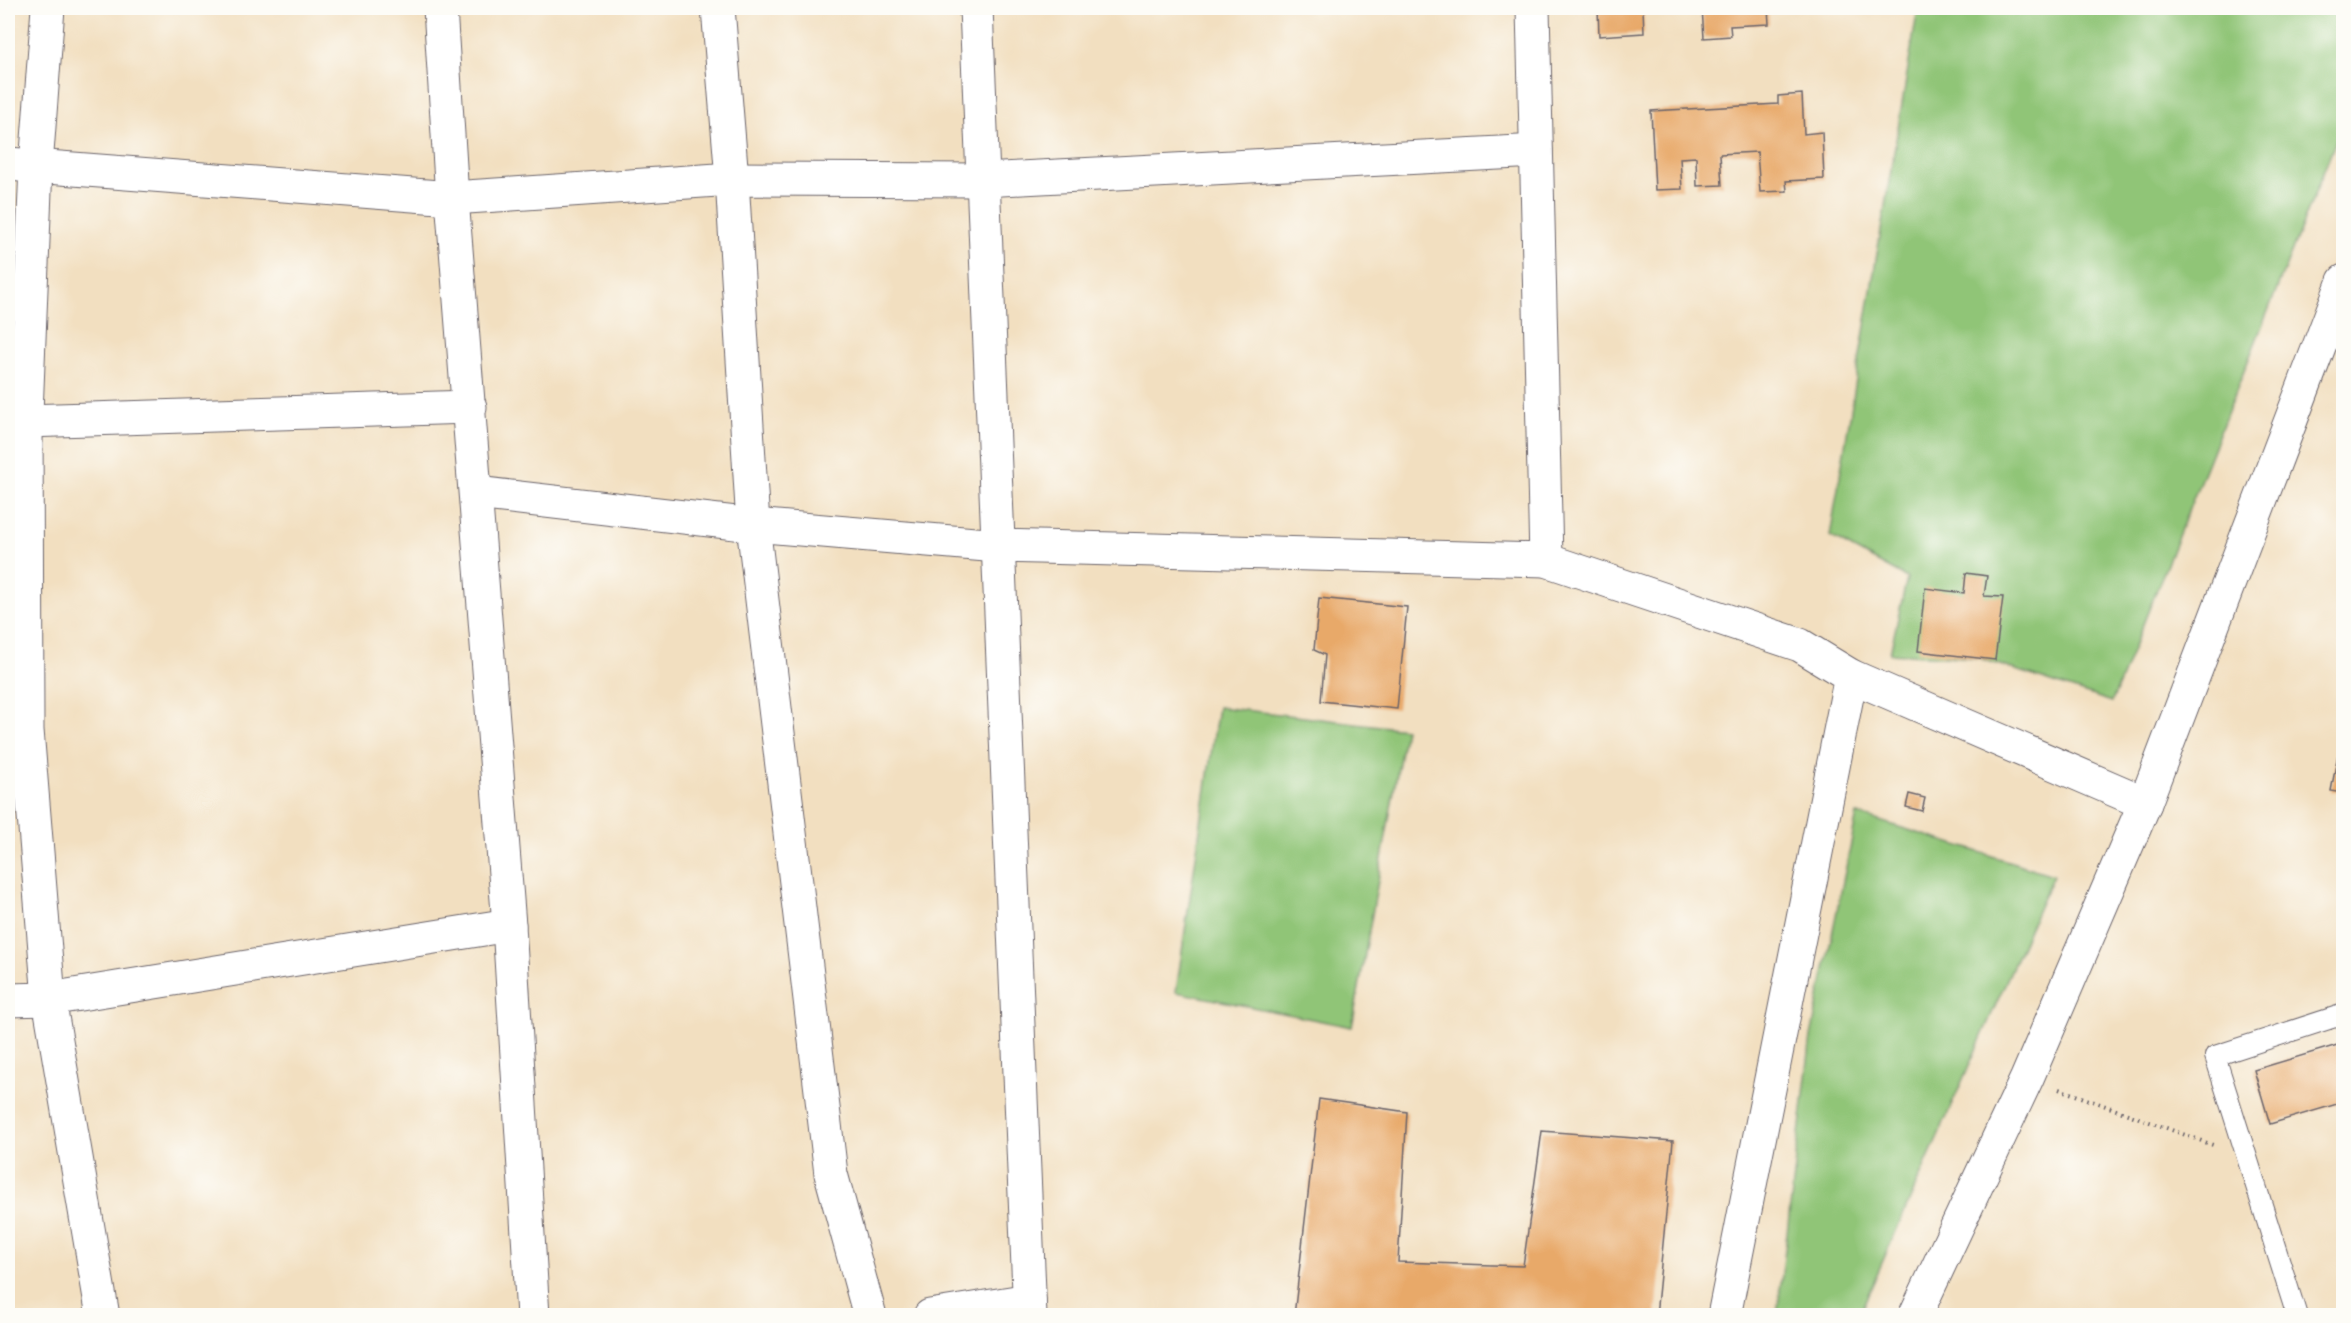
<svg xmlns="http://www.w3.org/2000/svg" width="2351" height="1323" font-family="Mynerve,sans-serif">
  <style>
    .green { fill: #90c577; stroke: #597459; stroke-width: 1.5 }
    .building { fill: #e8a969 }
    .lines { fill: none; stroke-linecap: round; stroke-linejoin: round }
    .lane-casing { stroke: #6b646a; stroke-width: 22 }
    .street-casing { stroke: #6b646a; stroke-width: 35 }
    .secondary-casing { stroke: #6b646a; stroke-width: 35 }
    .path { stroke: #6b646a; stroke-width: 4; stroke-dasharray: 1.5 4.5; stroke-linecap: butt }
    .lane { stroke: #fff; stroke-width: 20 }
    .street { stroke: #fff; stroke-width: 33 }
    .secondary { stroke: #fff; stroke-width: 33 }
  </style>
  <rect width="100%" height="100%" fill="#fdfcf7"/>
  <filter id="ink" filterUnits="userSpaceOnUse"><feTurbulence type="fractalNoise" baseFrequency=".0167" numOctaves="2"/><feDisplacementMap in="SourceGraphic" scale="12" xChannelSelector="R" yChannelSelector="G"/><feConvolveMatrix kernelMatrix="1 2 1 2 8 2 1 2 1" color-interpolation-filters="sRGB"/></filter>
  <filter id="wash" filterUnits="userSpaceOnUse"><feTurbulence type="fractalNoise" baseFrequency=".008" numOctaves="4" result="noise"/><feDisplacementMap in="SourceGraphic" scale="24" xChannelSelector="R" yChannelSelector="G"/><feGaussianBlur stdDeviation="1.35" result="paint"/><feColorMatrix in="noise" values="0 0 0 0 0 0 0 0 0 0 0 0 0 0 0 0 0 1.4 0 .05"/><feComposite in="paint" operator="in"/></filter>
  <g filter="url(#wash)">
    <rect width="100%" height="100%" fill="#f2dfc0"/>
    <g class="green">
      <path d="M1918,8H2343V123L2112,702L1979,658L1890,653L1907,578L1830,536Z"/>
      <path d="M1218,707L1405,729L1352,1027L1176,992Z"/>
      <path d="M1857,814L2053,875L1859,1315H1777L1811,1036Z"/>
    </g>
    <g id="blocks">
      <g class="building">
        <path d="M1598,8H1643L1644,33L1599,36Z"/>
        <path d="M1702,8H1768L1769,24L1730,26L1731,36L1704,38Z"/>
        <path d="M1802,94L1804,134L1822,132L1824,179L1786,181L1787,191L1760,192L1757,152L1720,154L1722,185L1697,186L1696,157L1680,158L1682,189L1655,190L1651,111L1778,104V96Z"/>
        <path d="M1966,573L1987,576L1984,596L2003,597L1995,660L1918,651L1925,588L1964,593Z"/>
        <path d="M1319,598L1407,607L1397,709L1321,701L1325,655L1314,650Z"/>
        <path d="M2342,733H2344V793L2331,791Z"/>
        <path d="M1909,794L1925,798L1922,811L1906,807Z"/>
        <path d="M2344,1043V1102L2270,1124L2254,1070Z"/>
        <path d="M1319,1099L1407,1112L1398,1262L1523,1266L1542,1131L1673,1141L1656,1316H1294Z"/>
      </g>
    </g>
  </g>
  <g filter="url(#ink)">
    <use href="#blocks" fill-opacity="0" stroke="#6b646a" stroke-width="1.5"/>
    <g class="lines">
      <defs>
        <path id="lane" d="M2297,1316L2215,1056L2344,1014"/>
        <g id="street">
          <path d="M48,8L36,166L26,413L27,730L49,999L103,1316"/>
          <path d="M440,8L452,198L509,925L533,1316"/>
          <path d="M718,8L732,179L753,525L831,1174L870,1316"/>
          <path d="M976,8L1030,1316"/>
          <path d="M1533,8L1546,560"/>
          <path d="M8,164L452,198L732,179L983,180L1536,151"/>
          <path d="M8,418L26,421L470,407"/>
          <path d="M476,493L753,525L998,546L1546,560L1800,645L1851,676L1724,1316"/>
          <path d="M1851,676L2145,803"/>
          <path d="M8,1000L49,999L509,925"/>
          <path d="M930,1316L1029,1300"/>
        </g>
        <path id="secondary" d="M1915,1316L2027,1078L2145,803L2344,281"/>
      </defs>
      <use href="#lane" class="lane-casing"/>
      <use href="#street" class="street-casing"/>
      <use href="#secondary" class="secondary-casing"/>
      <path class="path" d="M2059,1089L2213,1145"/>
      <use href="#lane" class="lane"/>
      <use href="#street" class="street"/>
      <use href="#secondary" class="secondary"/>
    </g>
  </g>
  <rect width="2351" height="1323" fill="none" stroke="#fdfcf7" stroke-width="30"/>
</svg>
